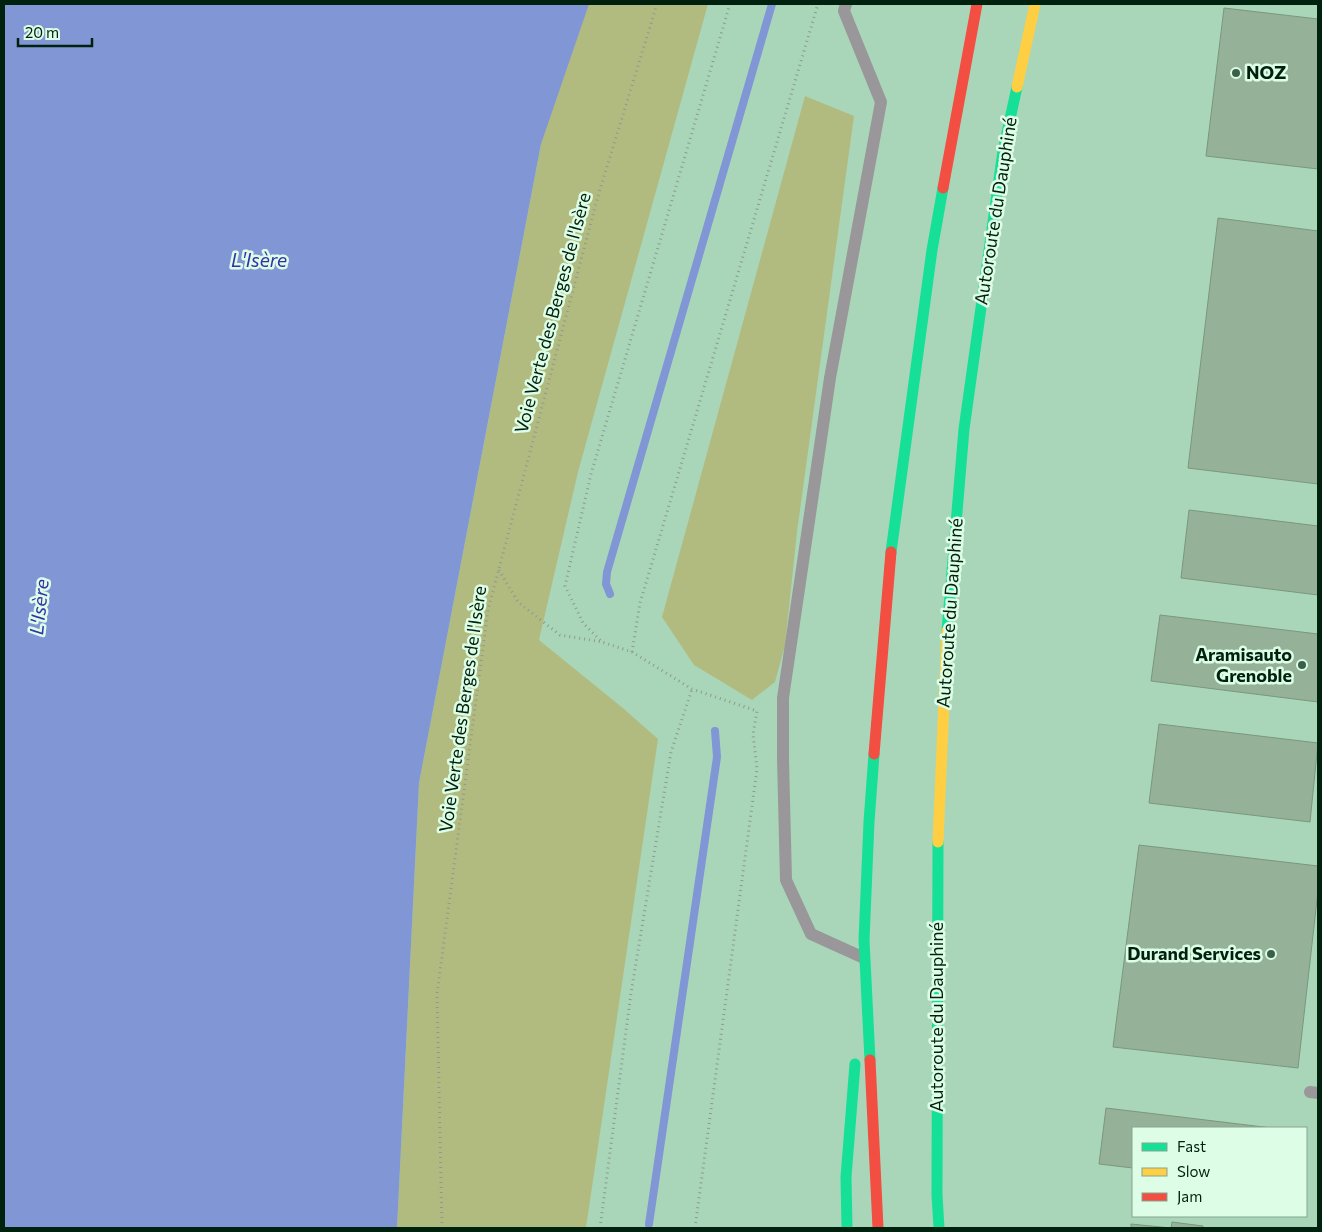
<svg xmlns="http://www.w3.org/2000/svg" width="1322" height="1232" font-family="Commissioner,sans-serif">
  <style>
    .green { fill: #b2bb7f }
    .water { fill: #8096d5 }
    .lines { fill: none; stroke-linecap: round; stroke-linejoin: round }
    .stream { stroke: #8096d5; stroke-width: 8 }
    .building { fill: #95b298; stroke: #7a977c }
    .path { stroke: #8c9a91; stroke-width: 3; stroke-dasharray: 1 4; stroke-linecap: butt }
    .lane { stroke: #9a979a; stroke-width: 12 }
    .fast { stroke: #16e098; stroke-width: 11 }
    .slow { stroke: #ffcf43; stroke-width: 11 }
    .jam { stroke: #f24e42; stroke-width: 11 }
    .poi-dot { fill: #3b604a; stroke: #ddfde7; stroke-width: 2 }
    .labels { text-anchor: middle; stroke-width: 5; stroke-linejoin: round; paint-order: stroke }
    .poi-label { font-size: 18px; font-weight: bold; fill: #00210e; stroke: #ddfde7; text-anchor: end }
    .street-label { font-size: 18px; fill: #00210e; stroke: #ddfde7 }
    .water-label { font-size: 19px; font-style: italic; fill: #3431a8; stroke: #ddfde7 }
  </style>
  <rect width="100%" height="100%" fill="#a9d6b9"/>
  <g class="green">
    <path d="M531,4H708L578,472L539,640L624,709L658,739L586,1228H397L419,783L541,144Z"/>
    <path d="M805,96L854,116L797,532L785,645L775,682L752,700L694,665L662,617Z"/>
  </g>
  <path class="water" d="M4,4H589L541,144L419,783L397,1228H4Z"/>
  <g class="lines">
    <g class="stream">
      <path d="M610,594L606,584L607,572L772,4"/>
      <path d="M649,1224L717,757L715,731"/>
    </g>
  </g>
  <g class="building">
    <path d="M1224,8L1318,19V169L1206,156Z"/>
    <path d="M1218,218L1318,231V484L1188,468Z"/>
    <path d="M1189,510L1318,526V595L1181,578Z"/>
    <path d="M1160,615L1318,634V702L1151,681Z"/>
    <path d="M1159,724L1318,743L1310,822L1149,803Z"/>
    <path d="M1139,845L1318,866V891L1298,1068L1113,1047Z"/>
    <path d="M1106,1108L1272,1128H1133V1168L1099,1164Z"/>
    <path d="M1172,1222L1203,1226V1228H1171Z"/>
    <path d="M1131,1224L1171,1228H1131Z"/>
  </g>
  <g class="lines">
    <g class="path">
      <path d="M499,570L518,602L560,635L602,642"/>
      <path d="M632,652L640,603L818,4"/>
      <path d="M442,1228L437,994L488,610L598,196L657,4"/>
      <path d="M600,1228L631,993L671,752L692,689"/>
      <path d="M695,1228L757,769L753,734L757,711L692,689L632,652L602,642L583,623L565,586L591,474L730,4"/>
    </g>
    <g class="lane">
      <path d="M846,4L844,11L881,102L830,378L783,698V759L786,880L811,934L864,958"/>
      <path d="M1310,1092L1318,1093"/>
    </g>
    <g class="fast">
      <path d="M891,552L932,250L943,188"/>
      <path d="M947,631L964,429L1003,151L1017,87"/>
      <path d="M938,842L937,1195L939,1228"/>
      <path d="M870,1060L864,940L869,822L874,754"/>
      <path d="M847,1228L846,1177L855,1064"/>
    </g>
    <g class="slow">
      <path d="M1017,87L1035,4"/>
      <path d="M938,842L947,631"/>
    </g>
    <g class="jam">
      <path d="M943,188L977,4"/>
      <path d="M874,754L891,552"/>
      <path d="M870,1060L878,1228"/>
    </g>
  </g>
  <g class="poi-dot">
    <circle cx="1236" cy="73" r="5"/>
    <circle cx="1302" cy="665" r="5"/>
    <circle cx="1271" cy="954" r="5"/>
  </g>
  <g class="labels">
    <g class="poi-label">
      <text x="1246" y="79" text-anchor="start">NOZ</text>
      <text x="1292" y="661">Aramisauto<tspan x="1292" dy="21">Grenoble</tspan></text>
      <text x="1261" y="960">Durand Services</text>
    </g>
    <g class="street-label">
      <text transform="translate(996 211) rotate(-81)" y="6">Autoroute du Dauphiné</text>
      <text transform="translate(553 313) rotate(-75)" y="6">Voie Verte des Berges de l'Isère</text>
      <text transform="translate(950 613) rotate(-86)" y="6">Autoroute du Dauphiné</text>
      <text transform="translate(463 709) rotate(-82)" y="6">Voie Verte des Berges de l'Isère</text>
      <text transform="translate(937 1017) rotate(-90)" y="6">Autoroute du Dauphiné</text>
    </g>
    <g class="water-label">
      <text x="259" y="267">L'Isère</text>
      <text transform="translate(39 607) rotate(-84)" y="7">L'Isère</text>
    </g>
  </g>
  <rect width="1322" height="1232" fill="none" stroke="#00210e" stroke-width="10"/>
  <rect x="1132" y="1127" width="175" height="90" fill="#ddfde7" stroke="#85a590"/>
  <rect x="1142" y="1143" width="25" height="8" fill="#16e098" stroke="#85a590"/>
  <text x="1177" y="1152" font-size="15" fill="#00210e">Fast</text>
  <rect x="1142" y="1168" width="25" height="8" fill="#ffcf43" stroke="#85a590"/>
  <text x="1177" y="1177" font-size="15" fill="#00210e">Slow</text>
  <rect x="1142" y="1193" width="25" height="8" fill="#f24e42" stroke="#85a590"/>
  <text x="1177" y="1202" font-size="15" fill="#00210e">Jam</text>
  <path d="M18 38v8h74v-8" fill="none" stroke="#00210e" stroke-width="2.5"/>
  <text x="25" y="38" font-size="15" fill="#00210e" stroke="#ddfde7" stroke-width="4" paint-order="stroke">20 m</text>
</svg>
